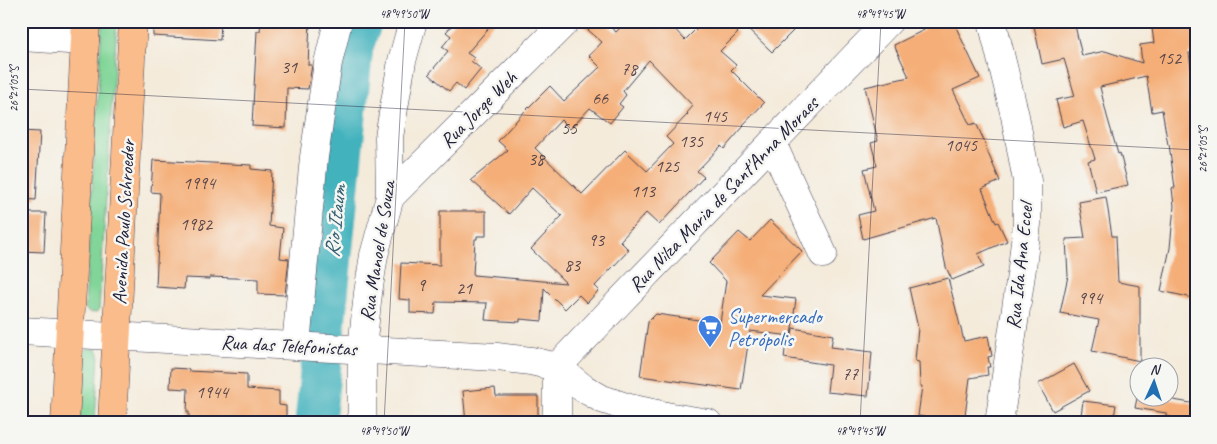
<svg xmlns="http://www.w3.org/2000/svg" width="1217" height="444" font-family="Caveat,sans-serif">
  <style>
    .green { fill: #81d598; stroke: #527c6a }
    .lines { fill: none; stroke-linecap: round; stroke-linejoin: round }
    .river { stroke: #43b2bd; stroke-width: 41 }
    .building { fill: #f5ae77; fill-rule: evenodd }
    .minor-casing { stroke: #424053; stroke-width: 29 }
    .major-casing { stroke: #424053; stroke-width: 29 }
    .minor { stroke: #fff; stroke-width: 28 }
    .major { stroke: #fabc8b; stroke-width: 28 }
    .ticks { fill: none; stroke: #22223b; stroke-width: 1; stroke-opacity: 0.45 }
    .labels { text-anchor: middle; stroke-width: 5; stroke-linejoin: round; paint-order: stroke }
    .number-label { font-size: 18px; fill: #57454a }
    .street-label { font-size: 20px; fill: #22223b; stroke: #f6f6f2 }
    .shop-label { font-size: 20px; fill: #366cbe; stroke: #f6f6f2; text-anchor: start }
    .water-label { font-size: 21px; font-style: italic; fill: #2f5c6f; stroke: #f6f6f2 }
    .neatline { fill: none; stroke: #22223b; stroke-width: 2 }
    .ticks-label { font-size: 12px; text-anchor: middle; fill: #22223b }
  </style>
  <rect width="100%" height="100%" fill="#f6f6f2"/>
  <filter id="ink" filterUnits="userSpaceOnUse"><feTurbulence type="fractalNoise" baseFrequency=".02" numOctaves="2"/><feDisplacementMap in="SourceGraphic" scale="10" xChannelSelector="R" yChannelSelector="G"/><feConvolveMatrix kernelMatrix="1 2 1 2 8 2 1 2 1" color-interpolation-filters="sRGB"/></filter>
  <filter id="wash" filterUnits="userSpaceOnUse"><feTurbulence type="fractalNoise" baseFrequency=".0096" numOctaves="4" result="noise"/><feDisplacementMap in="SourceGraphic" scale="20" xChannelSelector="R" yChannelSelector="G"/><feGaussianBlur stdDeviation="1.12" result="paint"/><feColorMatrix in="noise" values="0 0 0 0 0 0 0 0 0 0 0 0 0 0 0 0 0 1.4 0 .05"/><feComposite in="paint" operator="in"/></filter>
  <g filter="url(#wash)">
    <rect width="100%" height="100%" fill="#f4ebdb"/>
    <g class="green">
      <path d="M102,21H117L99,310C94,314 89,314 85,308Z"/>
      <path d="M87,348L97,349L99,354L95,423H80L84,352Z"/>
    </g>
    <g class="lines">
      <path class="river" d="M315,423L353,46L362,21"/>
    </g>
    <g id="blocks">
      <g class="building">
        <path d="M153,21H221L220,40L153,36Z"/>
        <path d="M261,21H310L308,65H312L308,89L287,88L286,128L252,126L257,31H260Z"/>
        <path d="M456,21H495L467,53L474,58L471,61L481,69L464,90L456,83L449,91L429,74L448,51L442,47L451,36L446,32Z"/>
        <path d="M581,21H603L616,32L627,21H667L685,40L704,21H726L738,33L720,51L736,65L731,70L764,103L743,125L744,126L724,149L721,146L697,171L704,177L659,225L646,213L620,241L629,250L595,286L599,290L587,303L579,295L565,309L544,288L542,321L520,319V322L485,320L487,303L436,302L435,314L410,313V300L399,299L401,263L440,265V211H486V236H477V239H475L473,275L566,283L531,249L562,216L532,188L509,214L471,180L508,150L498,141L524,112L550,86L564,101L600,67L589,56L602,42L581,24ZM649,60L693,106L687,113L688,114L666,137L673,144L647,171L625,150L582,194L535,148L561,120L570,129L590,108L610,123L623,107L619,104L626,95L623,91Z"/>
        <path d="M740,21H783L793,31L772,52Z"/>
        <path d="M938,21H953L980,78L953,90L970,125L976,123L986,145L985,146L1000,181L982,189L996,223L998,222L1007,241L978,254L984,267L952,280L946,267L936,218L863,239L858,215L874,211L864,169L877,166L871,143L878,141L865,87L909,77L894,45L924,30L923,28Z"/>
        <path d="M1033,21H1074L1082,56L1105,51L1142,63L1140,45L1154,43L1151,21H1196V52L1189,53L1196,101V285L1193,298L1161,291L1170,248L1174,206L1172,188H1175L1169,144L1168,145L1162,110L1152,112L1146,76L1100,87L1107,116L1118,154L1120,153L1128,185L1096,192L1088,161L1095,159L1083,121L1063,127L1056,100L1075,96L1064,59L1042,64Z"/>
        <path d="M21,131L40,132L36,200L21,199Z"/>
        <path d="M153,160L251,165V169L272,171L269,226L283,228L280,258L289,259L285,295L258,294V279L210,277V279L185,278L184,289L156,287L160,193L151,192Z"/>
        <path d="M1106,197L1112,236H1116L1118,282L1140,286V361L1092,351L1099,320L1060,313L1068,276L1066,239L1085,238L1079,202Z"/>
        <path d="M21,213H46L44,252L21,251Z"/>
        <path d="M770,220L802,251L760,295L796,299L791,336L750,331L741,390L640,376L648,322L656,314L720,323L726,281L709,263L739,232L750,241Z"/>
        <path d="M948,278L964,341L988,336L992,356L988,357L990,367H987L988,375L970,378L964,423L918,416L922,386H920L919,362L915,361L918,328L909,288Z"/>
        <path d="M793,328L833,335L831,347L872,352L868,396L827,392L830,365L784,358L786,342L791,343Z"/>
        <path d="M1074,364L1089,391L1053,411L1038,384Z"/>
        <path d="M171,368L189,369V371L247,374V389L279,391V405L286,406V423H212V421L189,420V412H187L188,389L170,388Z"/>
        <path d="M1140,383V396H1169L1168,399L1196,404V423H1170L1171,417L1166,416V413L1135,408Z"/>
        <path d="M495,388L496,396H538V423H466L463,391Z"/>
        <path d="M1083,401L1116,405L1113,423H1080Z"/>
      </g>
    </g>
  </g>
  <g filter="url(#ink)">
    <use href="#blocks" fill-opacity="0" stroke="#424053" stroke-width="1"/>
    <g class="lines">
      <defs>
        <g id="minor">
          <path d="M992,21L1015,116L1027,181V224L1022,268L999,423"/>
          <path d="M21,37L85,41"/>
          <path d="M772,143L823,254"/>
          <path d="M390,197L566,21"/>
          <path d="M21,331L497,357L531,361L557,367L583,388L602,399L629,408L666,416L708,423"/>
          <path d="M296,345L314,157L328,63L338,21"/>
          <path d="M557,367L889,21"/>
          <path d="M557,367V423"/>
          <path d="M362,423V349L368,293L374,255L390,197L389,137L402,61L413,21"/>
        </g>
        <g id="major">
          <path d="M65,423L86,21"/>
          <path d="M112,423L133,21"/>
        </g>
      </defs>
      <use href="#minor" class="minor-casing"/>
      <use href="#major" class="major-casing"/>
      <use href="#minor" class="minor"/>
      <use href="#major" class="major"/>
    </g>
  </g>
  <path class="ticks" d="M21,89L1196,150M384,423L405,21M860,423L881,21"/>
  <defs>
    <symbol id="supermarket-pin" viewBox="-11 -11 22 30"><path d="M0 17L-7.5 6A9.5 9.5 0 1 1 7.5 6Z" fill="#3f7fe0" stroke="#f6f6f2"/><path d="M-6-5.5h2.5l.6 2H6L4.5 2H-2.5L-4.4-4H-6ZM-1.5 3.2a1.3 1.3 0 1 0 .1 0ZM3 3.2a1.3 1.3 0 1 0 .1 0Z" fill="#fff"/></symbol>
  </defs>
  <g fill-rule="evenodd">
    <use href="#supermarket-pin" x="696" y="313" width="28" height="38"/>
  </g>
  <g class="labels">
    <g class="number-label">
      <text x="1169" y="64">152</text>
      <text x="289" y="73">31</text>
      <text x="629" y="75">78</text>
      <text x="600" y="104">66</text>
      <text x="715" y="122">145</text>
      <text x="569" y="134">55</text>
      <text x="691" y="147">135</text>
      <text x="961" y="151">1045</text>
      <text x="536" y="165">38</text>
      <text x="667" y="172">125</text>
      <text x="199" y="189">1994</text>
      <text x="643" y="197">113</text>
      <text x="196" y="230">1982</text>
      <text x="596" y="246">93</text>
      <text x="572" y="271">83</text>
      <text x="421" y="291">9</text>
      <text x="464" y="294">21</text>
      <text x="1090" y="304">994</text>
      <text x="850" y="380">77</text>
      <text x="212" y="398">1944</text>
    </g>
    <g class="street-label">
      <text transform="translate(478 109) rotate(-45)" y="7">Rua Jorge Weh</text>
      <text transform="translate(723 194) rotate(-46)" y="7">Rua Nilza Maria de Sant'Anna Moraes</text>
      <text transform="translate(123 222) rotate(-87)" y="7">Avenida Paulo Schroeder</text>
      <text transform="translate(377 251) rotate(-81)" y="7">Rua Manoel de Souza</text>
      <text transform="translate(1019 266) rotate(-84)" y="7">Rua Ida Ana Eccel</text>
      <text transform="translate(289 345) rotate(3)" y="7">Rua das Telefonistas</text>
    </g>
    <g class="shop-label">
      <text x="728" y="323">Supermercado<tspan x="728" dy="23">Petrópolis</tspan></text>
    </g>
    <g class="water-label">
      <text transform="translate(335 221) rotate(-84)" y="7">Rio Itaum</text>
    </g>
  </g>
  <rect width="1217" height="444" fill="none" stroke="#f6f6f2" stroke-width="55"/>
  <g transform="translate(1154 382) rotate(3)"><circle r="24" fill="#f6f6f2" stroke="#a1a1a9"/>
  <path d="M0-4L9 19L0 12L-9 19Z" fill="#1f6fb2"/>
  <text y="-8" font-size="14" font-weight="bold" text-anchor="middle" fill="#22223b">N</text>
  </g>
  <rect x="28" y="28" width="1162" height="388" class="neatline"/>
  <g class="ticks-label">
    <text x="404" y="18">48°49'50"W</text>
    <text x="880" y="18">48°49'45"W</text>
    <text transform="translate(14 89) rotate(-90)" y="4">26°21'05"S</text>
    <text transform="translate(1203 150) rotate(-90)" y="4">26°21'05"S</text>
    <text x="384" y="435">48°49'50"W</text>
    <text x="860" y="435">48°49'45"W</text>
  </g>
</svg>
